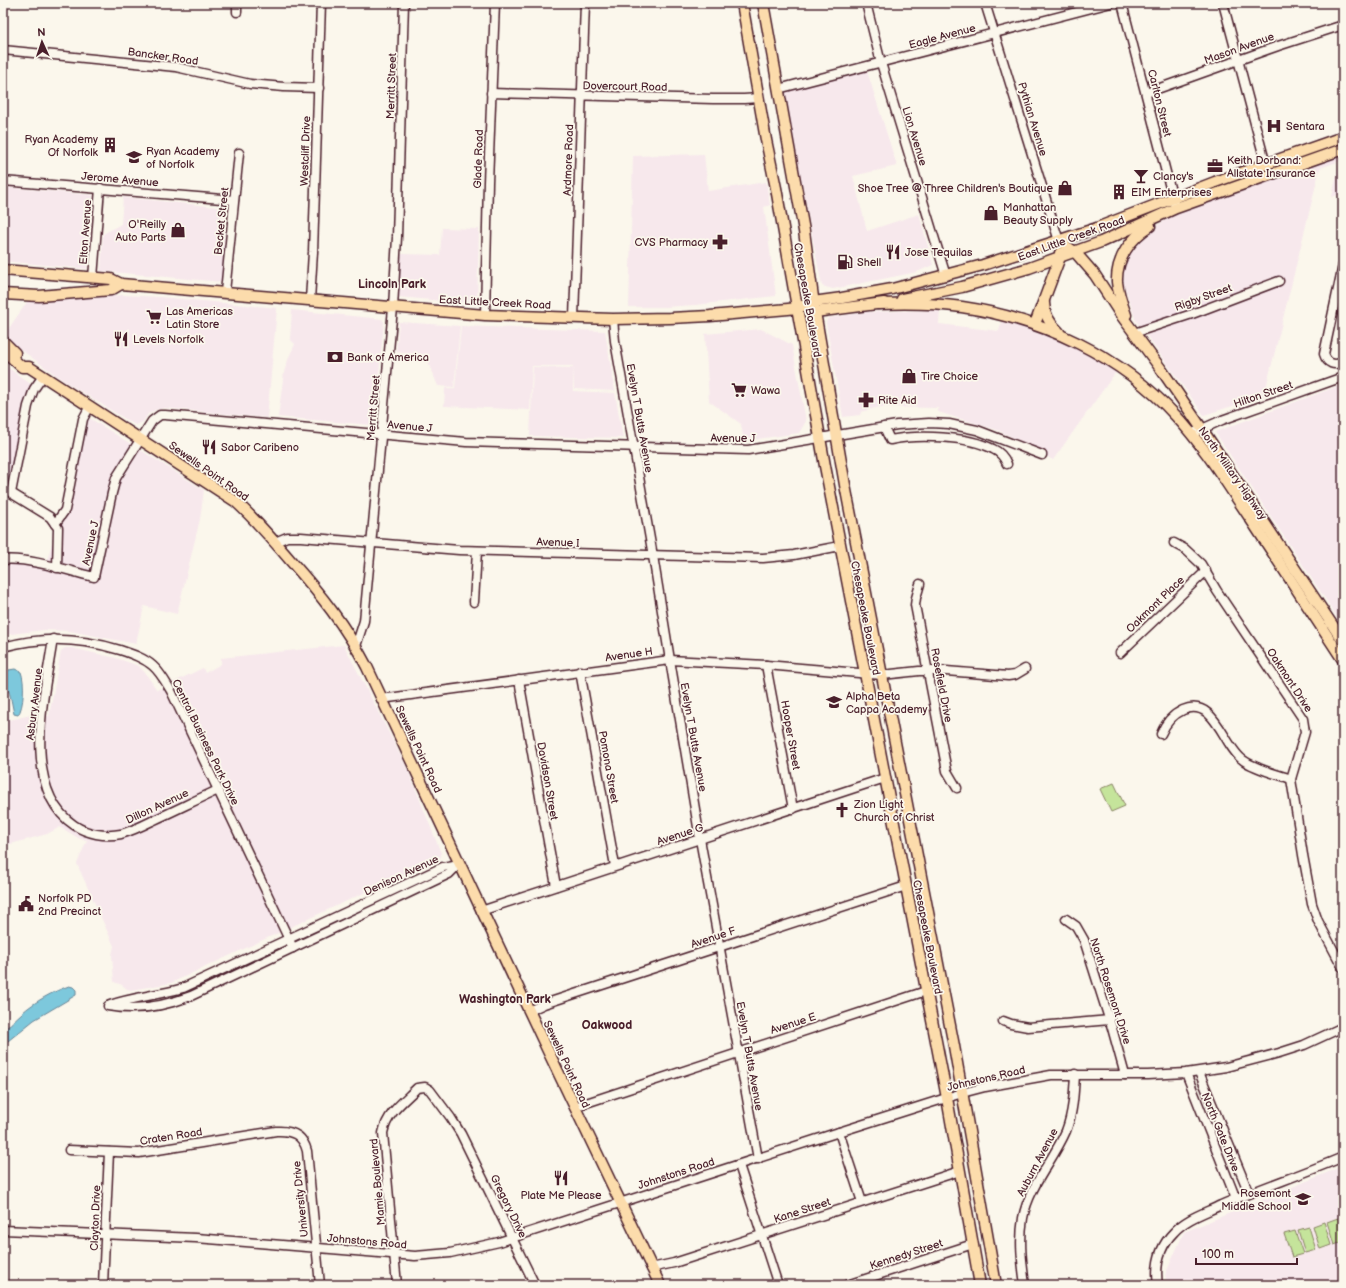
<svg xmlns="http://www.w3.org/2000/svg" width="1346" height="1288" font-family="'Balsamiq Sans',sans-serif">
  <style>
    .built { fill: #f7e8ec }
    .garden { fill: #c5e49b; stroke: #888263 }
    .water { fill: #7dc8dc; stroke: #698495 }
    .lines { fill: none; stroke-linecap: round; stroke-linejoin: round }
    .minor-casing { stroke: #4a1f2b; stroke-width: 11 }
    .major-casing { stroke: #4a1f2b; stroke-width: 13 }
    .minor { stroke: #fbf7ec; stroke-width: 8 }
    .major { stroke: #fcdcac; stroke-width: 10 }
    .labels { text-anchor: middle; stroke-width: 3.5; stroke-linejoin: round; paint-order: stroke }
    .street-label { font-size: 11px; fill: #4a1f2b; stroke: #fbf7ec }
    .poi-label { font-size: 11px; fill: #4a1f2b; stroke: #fbf7ec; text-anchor: start }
    .neighbourhood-label { font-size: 12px; font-weight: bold; fill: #4a1f2b; stroke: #fbf7ec }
  </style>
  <rect width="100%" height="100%" fill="#fbf7ec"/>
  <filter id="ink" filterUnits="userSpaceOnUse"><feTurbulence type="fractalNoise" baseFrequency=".025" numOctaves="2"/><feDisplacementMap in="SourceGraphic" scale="8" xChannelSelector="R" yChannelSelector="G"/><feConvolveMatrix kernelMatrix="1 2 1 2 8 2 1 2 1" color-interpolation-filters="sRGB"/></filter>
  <g filter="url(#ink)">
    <g class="built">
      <path d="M867,71L897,166L853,176L867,231L919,214L933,265L917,272L833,289L822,286L784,92L800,86Z"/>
      <path d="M704,154L708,191L766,182L770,205L764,207L776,296L695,305L665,307H629L633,156Z"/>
      <path d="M1343,154V193L1332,197L1340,161L1320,168L1264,396L1204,415L1136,321L1124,285L1123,263L1135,244L1144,235L1168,218L1236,191Z"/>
      <path d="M3,187L93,195L87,269L3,261Z"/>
      <path d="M123,197L226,208L222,282L101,271L103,234L121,224Z"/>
      <path d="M442,228L479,229L477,304L398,297L401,254L440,255Z"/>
      <path d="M123,295L160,297L277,308L267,418L165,408L155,410L148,414L143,422L135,425L64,381L9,341L7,331L27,302Z"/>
      <path d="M292,310L382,319L384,322L374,424L372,425L278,417L284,372L289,357L295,344L290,339Z"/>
      <path d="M940,310L939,324L999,331L1002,320L1062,340L1118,369L1053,460L1020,441L997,430L938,412V408L880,407L864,411L861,412L860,415L843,417L826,323L828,318L866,312Z"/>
      <path d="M399,322L460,326L454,387L438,386L425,355L396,352Z"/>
      <path d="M461,326L605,331L615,391L574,389L573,366H532L530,410L444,406L445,388H455Z"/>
      <path d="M761,329L792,345L806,421L799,433L744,441L741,424L709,401L705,334Z"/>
      <path d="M3,364L32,385L27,394L3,509Z"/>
      <path d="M533,367L573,368V391L615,393L623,438L530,436Z"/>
      <path d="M1341,385L1343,388V626L1215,432Z"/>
      <path d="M83,414L204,490L200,519L177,614L144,606L136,644L70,631L44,630L3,635V554H10L47,561L66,491Z"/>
      <path d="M344,645L408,770L441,853V857L171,983L131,990L127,989L122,985L114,982L112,955L114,946L77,864L87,840L80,839L60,827L47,834L3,846V698L10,720L31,715L49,716L61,651L65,648H71L116,658L139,666L146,674L157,690L203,668L205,673L221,664V658Z"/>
      <path d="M1343,1166V1285H1168L1165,1275L1184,1232Z"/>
    </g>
    <g class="garden">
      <path d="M1114,783L1125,806L1111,812L1100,789Z"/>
      <path d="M1338,1218L1343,1236V1242L1334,1245L1327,1222Z"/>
      <path d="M1324,1222L1331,1245L1320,1249L1313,1226Z"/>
      <path d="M1309,1227L1316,1250L1305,1253L1298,1230Z"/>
      <path d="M1295,1231L1303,1254L1292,1257L1284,1234Z"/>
    </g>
    <g class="water">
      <path d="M15,669L21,672C25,682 24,707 18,715L14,714C12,705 11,695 7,687C4,680 3,680 3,671Z"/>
      <path d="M69,986L73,987L76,990V995L34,1020L3,1045V1031C10,1025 15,1019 22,1013C34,1002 54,991 69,986Z"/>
    </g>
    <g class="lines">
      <defs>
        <g id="minor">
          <path d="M866,3L881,63L946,276"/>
          <path d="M985,3L1059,241"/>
          <path d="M1122,3L1174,203"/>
          <path d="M1223,3L1266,165"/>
          <path d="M237,12V3"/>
          <path d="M3,50L176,67L250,84L284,87L319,88"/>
          <path d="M778,89L1111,3"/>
          <path d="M491,93L713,99H744L759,98"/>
          <path d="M1146,93L1278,46L1340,26"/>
          <path d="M3,181L234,200"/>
          <path d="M1343,265L1324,354C1327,364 1334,366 1343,362"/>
          <path d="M93,278L100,188"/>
          <path d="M225,292L239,153"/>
          <path d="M310,300L313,252L321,3"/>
          <path d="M485,315L488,182L495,3"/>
          <path d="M574,318L585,3"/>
          <path d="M613,319L615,341L653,556L670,660L700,839L758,1159"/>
          <path d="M1134,333L1192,314L1279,281"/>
          <path d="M43,376L34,389L28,406L11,493L50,517L58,528L57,568"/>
          <path d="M884,427L890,440C918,434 968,436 993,449C1000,452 1004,457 1007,464"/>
          <path d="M1191,434L1222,420L1343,377"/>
          <path d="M55,524L65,510L83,419L90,406"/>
          <path d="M275,542L287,537H301L459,550L763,558L794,555L840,546"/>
          <path d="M1174,543L1185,549L1201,564L1217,591L1303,719L1305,732L1291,779L1303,855L1312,904L1318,921L1343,968"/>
          <path d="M3,560C27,557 70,571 94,577L112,493L116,478L152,421L160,415H165L466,442L748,450L897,425L929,423L949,424L977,430L1042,455"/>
          <path d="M920,584L916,598L915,605L947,771L957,788"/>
          <path d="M474,602L477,551"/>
          <path d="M53,639C45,692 20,789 74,825C87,834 105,837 121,834C131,831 142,826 152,821C174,811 196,800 218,790"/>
          <path d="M356,646L364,621L393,308L397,237L404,3"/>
          <path d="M3,647C42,636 82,638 120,650C132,654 144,658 153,666C161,673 166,683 171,691L293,948"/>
          <path d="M1120,653L1206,571"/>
          <path d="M766,665L793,809"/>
          <path d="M580,671L615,866"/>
          <path d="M519,680L556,886"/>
          <path d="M381,699L670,660L766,665L882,675L919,671H946L1008,676L1015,675L1025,669"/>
          <path d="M1161,734C1165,724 1172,715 1183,710C1215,696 1223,746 1243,760C1255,769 1277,774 1291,779"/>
          <path d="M481,911L885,778"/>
          <path d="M1066,919L1076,926L1084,940L1112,1028L1125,1075"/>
          <path d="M110,1005C134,997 159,995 183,988L443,867L459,864"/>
          <path d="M108,1006C135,1011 165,1006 191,996L449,874L459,864"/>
          <path d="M531,1014L533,1009L544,1004L906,886"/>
          <path d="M1003,1021L1011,1024L1028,1027L1110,1020"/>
          <path d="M1199,1072L1249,1193"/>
          <path d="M1186,1073L1236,1199"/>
          <path d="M574,1107L926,991"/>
          <path d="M839,1132L862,1202"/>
          <path d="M69,1150L139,1153L276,1131C292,1130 303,1135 307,1151L320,1285"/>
          <path d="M739,1165L778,1285"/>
          <path d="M3,1230L196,1238L415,1256L450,1253L499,1242L839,1132L962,1093L985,1087L1051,1075H1148L1186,1073L1226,1067L1279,1053L1304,1045L1343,1027"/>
          <path d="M651,1268L674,1263L960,1171"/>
          <path d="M103,1285L109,1152"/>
          <path d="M397,1285L383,1133C387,1113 403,1102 417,1088L425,1087L430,1090L451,1118L461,1134L535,1285"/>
          <path d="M847,1285L973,1244"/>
          <path d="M1025,1285C1022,1263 1019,1241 1023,1218C1029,1186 1053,1161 1066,1131C1073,1113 1074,1094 1075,1074"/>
          <path d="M1158,1285C1155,1265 1160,1246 1174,1232C1187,1218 1205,1213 1221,1205C1261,1188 1303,1174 1343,1157"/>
        </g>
        <g id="major">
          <path d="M742,3L766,140L776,188L825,466L947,1098L980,1285"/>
          <path d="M763,3L804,231L815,312L845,485L954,1046L996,1285"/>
          <path d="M1059,241L1075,252L1095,275L1121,315L1161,369L1202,429L1343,641"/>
          <path d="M3,270L111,279L121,284L485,315L613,319L670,318L710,316L788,309L797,308L813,302L842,298L892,289L983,265L1094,229L1215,182L1343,137"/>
          <path d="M3,294L39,296L111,290L121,284"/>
          <path d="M902,299L962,287L1029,268L1101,242L1176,208L1343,149"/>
          <path d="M1044,303C1044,315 1050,324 1059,332"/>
          <path d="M878,304C906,303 934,303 962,307C1043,319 1121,356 1176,416C1205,447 1227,484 1250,518C1281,566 1312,613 1343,660"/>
          <path d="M809,310L815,312L884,303"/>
          <path d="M1126,315C1122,304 1118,293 1117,282C1116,258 1131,238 1150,226"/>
          <path d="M1035,324L1060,257V253"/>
          <path d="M3,341L15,353"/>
          <path d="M3,350L22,367H29L43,376L235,501C255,519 273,540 290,560C321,595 345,625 367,667L549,1053L660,1285"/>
        </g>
      </defs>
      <use href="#minor" class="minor-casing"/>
      <use href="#major" class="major-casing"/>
      <use href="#minor" class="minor"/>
      <use href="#major" class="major"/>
    </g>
  </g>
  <defs>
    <symbol id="hospital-bare" viewBox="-9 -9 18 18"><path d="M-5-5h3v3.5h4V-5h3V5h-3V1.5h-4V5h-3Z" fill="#4a1f2b" stroke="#fbf7ec" stroke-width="2.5" paint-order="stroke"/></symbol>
    <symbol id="building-bare" viewBox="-9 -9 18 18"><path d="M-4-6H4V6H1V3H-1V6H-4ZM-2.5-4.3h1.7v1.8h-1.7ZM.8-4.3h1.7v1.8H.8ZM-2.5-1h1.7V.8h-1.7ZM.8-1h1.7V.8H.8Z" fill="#4a1f2b" stroke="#fbf7ec" stroke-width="2.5" paint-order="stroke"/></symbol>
    <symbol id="school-bare" viewBox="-9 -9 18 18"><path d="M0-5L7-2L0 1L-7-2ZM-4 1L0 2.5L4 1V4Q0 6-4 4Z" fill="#4a1f2b" stroke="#fbf7ec" stroke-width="2.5" paint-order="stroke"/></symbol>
    <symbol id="office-bare" viewBox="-9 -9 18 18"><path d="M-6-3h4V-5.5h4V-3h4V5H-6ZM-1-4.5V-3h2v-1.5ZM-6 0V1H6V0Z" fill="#4a1f2b" stroke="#fbf7ec" stroke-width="2.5" paint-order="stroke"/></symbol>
    <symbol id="bar-bare" viewBox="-9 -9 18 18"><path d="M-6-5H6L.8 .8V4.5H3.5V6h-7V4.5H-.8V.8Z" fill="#4a1f2b" stroke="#fbf7ec" stroke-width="2.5" paint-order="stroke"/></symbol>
    <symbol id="shop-bare" viewBox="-9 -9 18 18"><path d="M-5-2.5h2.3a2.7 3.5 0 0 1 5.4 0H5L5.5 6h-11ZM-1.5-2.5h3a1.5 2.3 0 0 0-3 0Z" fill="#4a1f2b" stroke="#fbf7ec" stroke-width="2.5" paint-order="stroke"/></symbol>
    <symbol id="pharmacy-bare" viewBox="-9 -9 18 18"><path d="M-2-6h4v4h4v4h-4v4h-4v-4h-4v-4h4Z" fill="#4a1f2b" stroke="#fbf7ec" stroke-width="2.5" paint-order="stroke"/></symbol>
    <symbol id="restaurant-bare" viewBox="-9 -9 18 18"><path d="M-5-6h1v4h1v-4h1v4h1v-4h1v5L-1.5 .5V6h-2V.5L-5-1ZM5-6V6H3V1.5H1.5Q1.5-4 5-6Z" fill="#4a1f2b" stroke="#fbf7ec" stroke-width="2.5" paint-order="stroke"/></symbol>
    <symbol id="fuel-bare" viewBox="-9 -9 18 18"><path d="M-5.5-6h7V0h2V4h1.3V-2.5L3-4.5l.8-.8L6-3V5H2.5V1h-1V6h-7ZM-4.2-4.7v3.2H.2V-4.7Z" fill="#4a1f2b" stroke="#fbf7ec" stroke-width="2.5" paint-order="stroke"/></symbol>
    <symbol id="supermarket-bare" viewBox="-9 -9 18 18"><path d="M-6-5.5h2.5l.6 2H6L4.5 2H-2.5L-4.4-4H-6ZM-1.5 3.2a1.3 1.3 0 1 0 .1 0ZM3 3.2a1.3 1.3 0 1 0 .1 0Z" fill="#4a1f2b" stroke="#fbf7ec" stroke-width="2.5" paint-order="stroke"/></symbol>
    <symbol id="bank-bare" viewBox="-9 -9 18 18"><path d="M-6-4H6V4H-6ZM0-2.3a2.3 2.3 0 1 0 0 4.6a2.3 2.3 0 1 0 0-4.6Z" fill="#4a1f2b" stroke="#fbf7ec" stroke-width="2.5" paint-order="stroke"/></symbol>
    <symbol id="church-bare" viewBox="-9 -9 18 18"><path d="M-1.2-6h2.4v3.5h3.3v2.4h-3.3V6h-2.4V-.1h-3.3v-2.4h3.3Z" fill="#4a1f2b" stroke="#fbf7ec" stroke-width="2.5" paint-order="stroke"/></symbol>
    <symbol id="civic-bare" viewBox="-9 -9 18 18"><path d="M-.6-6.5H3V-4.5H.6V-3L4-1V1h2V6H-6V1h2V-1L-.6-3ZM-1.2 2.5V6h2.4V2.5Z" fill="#4a1f2b" stroke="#fbf7ec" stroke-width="2.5" paint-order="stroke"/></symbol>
  </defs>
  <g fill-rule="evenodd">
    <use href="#hospital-bare" x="1263" y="115" width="22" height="22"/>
    <use href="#building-bare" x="99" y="134" width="22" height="22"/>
    <use href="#school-bare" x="123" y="146" width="22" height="22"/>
    <use href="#office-bare" x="1204" y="155" width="22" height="22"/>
    <use href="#bar-bare" x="1130" y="165" width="22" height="22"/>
    <use href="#shop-bare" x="1054" y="177" width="22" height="22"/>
    <use href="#building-bare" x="1108" y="181" width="22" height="22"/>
    <use href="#shop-bare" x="980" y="202" width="22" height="22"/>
    <use href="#shop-bare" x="167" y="219" width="22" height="22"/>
    <use href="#pharmacy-bare" x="709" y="231" width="22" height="22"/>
    <use href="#restaurant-bare" x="882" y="241" width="22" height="22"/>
    <use href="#fuel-bare" x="834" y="251" width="22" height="22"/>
    <use href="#supermarket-bare" x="143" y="306" width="22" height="22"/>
    <use href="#restaurant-bare" x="110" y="328" width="22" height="22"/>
    <use href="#bank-bare" x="324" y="346" width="22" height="22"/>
    <use href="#shop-bare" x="898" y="365" width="22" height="22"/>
    <use href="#supermarket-bare" x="728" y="379" width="22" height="22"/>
    <use href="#pharmacy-bare" x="855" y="389" width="22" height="22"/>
    <use href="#restaurant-bare" x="198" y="436" width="22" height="22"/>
    <use href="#school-bare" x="823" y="691" width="22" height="22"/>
    <use href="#church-bare" x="831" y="799" width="22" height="22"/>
    <use href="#civic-bare" x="15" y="893" width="22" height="22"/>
    <use href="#restaurant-bare" x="550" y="1167" width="22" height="22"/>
    <use href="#school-bare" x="1292" y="1188" width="22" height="22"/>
  </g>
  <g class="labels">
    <g class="street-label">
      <text transform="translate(942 36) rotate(-15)" y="4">Eagle Avenue</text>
      <text transform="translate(1239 48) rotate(-20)" y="4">Mason Avenue</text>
      <text transform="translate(163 56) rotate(8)" y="4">Bancker Road</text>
      <text transform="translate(391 86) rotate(-88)" y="4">Merritt Street</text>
      <text transform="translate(625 86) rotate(1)" y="4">Dovercourt Road</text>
      <text transform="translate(1160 103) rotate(76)" y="4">Carlton Street</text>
      <text transform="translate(1033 119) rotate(73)" y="4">Pythian Avenue</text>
      <text transform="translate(915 136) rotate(73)" y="4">Lion Avenue</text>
      <text transform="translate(305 151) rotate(-88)" y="4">Westcliff Drive</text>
      <text transform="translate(478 159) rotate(-88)" y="4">Glade Road</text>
      <text transform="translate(568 160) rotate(-88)" y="4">Ardmore Road</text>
      <text transform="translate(120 179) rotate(5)" y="4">Jerome Avenue</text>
      <text transform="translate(221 221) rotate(-84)" y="4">Becket Street</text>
      <text transform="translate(85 232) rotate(-86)" y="4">Elton Avenue</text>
      <text transform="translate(1071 238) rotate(-20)" y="4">East Little Creek Road</text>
      <text transform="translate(1203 297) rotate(-20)" y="4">Rigby Street</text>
      <text transform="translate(808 300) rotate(80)" y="4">Chesapeake Boulevard</text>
      <text transform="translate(495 302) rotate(3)" y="4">East Little Creek Road</text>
      <text transform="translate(1263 394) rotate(-19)" y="4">Hilton Street</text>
      <text transform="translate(373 408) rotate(-85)" y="4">Merritt Street</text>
      <text transform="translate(640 418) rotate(80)" y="4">Evelyn T Butts Avenue</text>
      <text transform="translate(410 426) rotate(5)" y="4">Avenue J</text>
      <text x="733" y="442">Avenue J</text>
      <text transform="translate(209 471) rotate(35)" y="4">Sewells Point Road</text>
      <text transform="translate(1233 473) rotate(55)" y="4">North Military Highway</text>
      <text transform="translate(558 542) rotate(2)" y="4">Avenue I</text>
      <text transform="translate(90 543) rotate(-78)" y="4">Avenue J</text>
      <text transform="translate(1155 604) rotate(-44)" y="4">Oakmont Place</text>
      <text transform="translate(866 618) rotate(79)" y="4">Chesapeake Boulevard</text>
      <text transform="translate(629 654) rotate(-8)" y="4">Avenue H</text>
      <text transform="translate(1290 680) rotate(57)" y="4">Oakmont Drive</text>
      <text transform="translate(942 685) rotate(79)" y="4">Rosefield Drive</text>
      <text transform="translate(34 704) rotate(-83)" y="4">Asbury Avenue</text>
      <text transform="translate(791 735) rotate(80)" y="4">Hooper Street</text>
      <text transform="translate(694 737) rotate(80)" y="4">Evelyn T Butts Avenue</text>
      <text transform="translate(206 742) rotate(64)" y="4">Central Business Park Drive</text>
      <text transform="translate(419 749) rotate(65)" y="4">Sewells Point Road</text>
      <text transform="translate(609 767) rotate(80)" y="4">Pomona Street</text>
      <text transform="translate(548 781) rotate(80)" y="4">Davidson Street</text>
      <text transform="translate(157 806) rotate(-25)" y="4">Dillon Avenue</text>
      <text transform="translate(680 834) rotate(-18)" y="4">Avenue G</text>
      <text transform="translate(401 875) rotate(-25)" y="4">Denison Avenue</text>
      <text transform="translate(713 937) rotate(-18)" y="4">Avenue F</text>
      <text transform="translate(928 937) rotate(79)" y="4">Chesapeake Boulevard</text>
      <text transform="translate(1111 991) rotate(72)" y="4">North Rosemont Drive</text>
      <text transform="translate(793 1023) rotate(-18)" y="4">Avenue E</text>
      <text transform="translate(750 1056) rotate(80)" y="4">Evelyn T Butts Avenue</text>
      <text transform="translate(567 1064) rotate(65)" y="4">Sewells Point Road</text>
      <text transform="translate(986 1078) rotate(-13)" y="4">Johnstons Road</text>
      <text transform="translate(1221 1132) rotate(68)" y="4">North Gate Drive</text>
      <text transform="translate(171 1136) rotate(-9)" y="4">Craten Road</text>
      <text transform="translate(1037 1162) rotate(-62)" y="4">Auburn Avenue</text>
      <text transform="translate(676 1173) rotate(-18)" y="4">Johnstons Road</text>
      <text transform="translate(377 1182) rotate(-95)" y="4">Mamie Boulevard</text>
      <text transform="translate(300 1199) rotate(-96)" y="4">University Drive</text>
      <text transform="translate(509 1206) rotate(64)" y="4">Gregory Drive</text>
      <text transform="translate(802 1210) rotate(-18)" y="4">Kane Street</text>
      <text transform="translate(95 1218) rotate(-88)" y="4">Clayton Drive</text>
      <text transform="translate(367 1241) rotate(5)" y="4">Johnstons Road</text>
      <text transform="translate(906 1254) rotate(-18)" y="4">Kennedy Street</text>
    </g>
    <g class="poi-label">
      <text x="1286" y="130">Sentara</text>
      <text x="98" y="143" text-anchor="end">Ryan Academy<tspan x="98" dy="13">Of Norfolk</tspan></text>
      <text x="146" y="155">Ryan Academy<tspan x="146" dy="13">of Norfolk</tspan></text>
      <text x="1227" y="164">Keith Dorband:<tspan x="1227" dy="13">Allstate Insurance</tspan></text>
      <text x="1153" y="180">Clancy's</text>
      <text x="1053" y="192" text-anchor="end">Shoe Tree @ Three Children's Boutique</text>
      <text x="1131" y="196">EIM Enterprises</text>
      <text x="1003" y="211">Manhattan<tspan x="1003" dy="13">Beauty Supply</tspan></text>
      <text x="166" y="228" text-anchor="end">O'Reilly<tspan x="166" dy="13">Auto Parts</tspan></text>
      <text x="708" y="246" text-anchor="end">CVS Pharmacy</text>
      <text x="905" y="256">Jose Tequilas</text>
      <text x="857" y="266">Shell</text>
      <text x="166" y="315">Las Americas<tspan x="166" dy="13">Latin Store</tspan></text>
      <text x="133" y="343">Levels Norfolk</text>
      <text x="347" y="361">Bank of America</text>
      <text x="921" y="380">Tire Choice</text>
      <text x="751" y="394">Wawa</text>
      <text x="878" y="404">Rite Aid</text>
      <text x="221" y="451">Sabor Caribeno</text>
      <text x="846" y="700">Alpha Beta<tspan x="846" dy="13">Cappa Academy</tspan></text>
      <text x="854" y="808">Zion Light<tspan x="854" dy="13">Church of Christ</tspan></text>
      <text x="38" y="902">Norfolk PD<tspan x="38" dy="13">2nd Precinct</tspan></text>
      <text x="1291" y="1197" text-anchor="end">Rosemont<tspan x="1291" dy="13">Middle School</tspan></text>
      <text x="561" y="1199" text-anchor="middle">Plate Me Please</text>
    </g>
    <g class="neighbourhood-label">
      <text x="392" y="288">Lincoln Park</text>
      <text x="505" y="1003">Washington Park</text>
      <text x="607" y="1029">Oakwood</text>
    </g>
  </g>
  <rect width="1346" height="1288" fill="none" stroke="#fbf7ec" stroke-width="16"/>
  <rect x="8" y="8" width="1330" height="1272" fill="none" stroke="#4a1f2b" stroke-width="1.5" filter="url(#ink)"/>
  <g transform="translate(42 42) rotate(357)" stroke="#fbf7ec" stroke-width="3" paint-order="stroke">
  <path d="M0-3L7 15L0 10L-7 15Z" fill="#4a1f2b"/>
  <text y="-6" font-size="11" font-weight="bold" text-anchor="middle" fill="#4a1f2b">N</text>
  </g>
  <path d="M1196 1258v6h101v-6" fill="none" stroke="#4a1f2b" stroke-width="2"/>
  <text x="1202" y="1258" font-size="12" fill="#4a1f2b" stroke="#fbf7ec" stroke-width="3" paint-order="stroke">100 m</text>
</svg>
